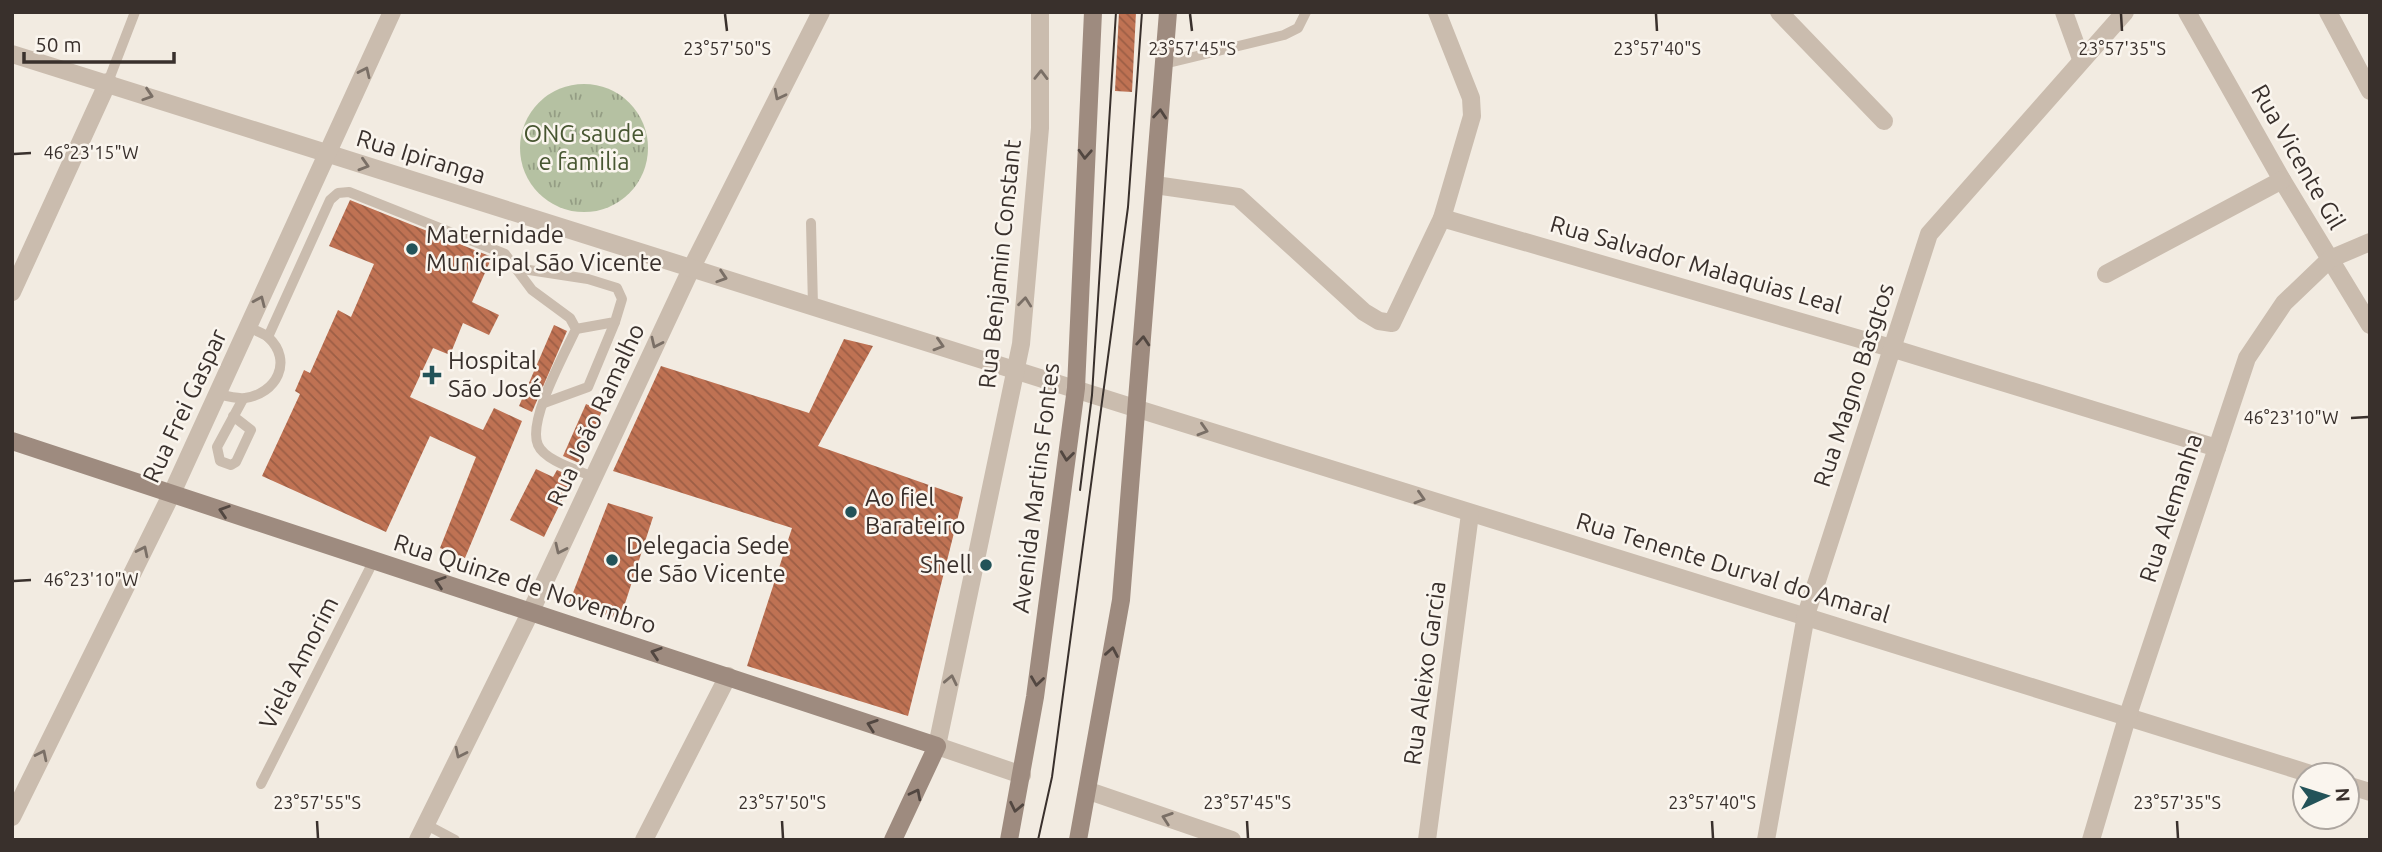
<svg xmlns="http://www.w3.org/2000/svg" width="2382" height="852" font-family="Ubuntu,sans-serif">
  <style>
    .park { fill: url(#park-tufts) }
    .building { fill: url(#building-back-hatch) }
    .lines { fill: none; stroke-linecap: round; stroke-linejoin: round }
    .service { stroke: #cabcae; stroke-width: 10 }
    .minor { stroke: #cabcae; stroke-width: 18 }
    .tertiary { stroke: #cabcae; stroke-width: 18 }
    .secondary { stroke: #9e8b7f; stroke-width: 18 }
    .tram { stroke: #39302c; stroke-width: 2 }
    .oneway { stroke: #7a6f66 }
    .oneway2 { stroke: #524741 }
    .ticks { fill: none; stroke: #39302c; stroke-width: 2.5 }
    .poi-dot { fill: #235359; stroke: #faf5ee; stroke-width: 2.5 }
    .labels { text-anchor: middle; stroke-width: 5; stroke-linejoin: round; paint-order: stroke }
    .park-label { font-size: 24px; fill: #475631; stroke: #faf5ee }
    .street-label { font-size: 24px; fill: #39302c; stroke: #faf5ee }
    .poi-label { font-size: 24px; fill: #39302c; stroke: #faf5ee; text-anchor: start }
    .ticks-label { font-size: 18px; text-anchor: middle; fill: #39302c; stroke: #faf5ee; stroke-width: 5; stroke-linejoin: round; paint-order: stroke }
  </style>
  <defs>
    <pattern id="park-tufts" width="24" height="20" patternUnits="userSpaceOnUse" patternTransform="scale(1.75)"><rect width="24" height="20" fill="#b5c1a2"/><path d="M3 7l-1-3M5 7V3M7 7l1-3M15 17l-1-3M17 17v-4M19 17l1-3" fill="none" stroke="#949d84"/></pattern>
    <pattern id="building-back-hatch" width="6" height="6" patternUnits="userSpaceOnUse" patternTransform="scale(1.75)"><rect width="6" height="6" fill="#bf7253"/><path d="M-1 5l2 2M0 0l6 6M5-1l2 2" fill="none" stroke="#9c5e45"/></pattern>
  </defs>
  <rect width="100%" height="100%" fill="#f2ebe1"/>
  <circle class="park" cx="584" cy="148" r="64"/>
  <g class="building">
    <path d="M1119,12H1136L1132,92L1115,91Z"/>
    <path d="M350,200L492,257L472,302L499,315L489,335L463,323L450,355L433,348L410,397L483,430L494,408L522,421L465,558L440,548L476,457L430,436L386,532L262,476L300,394L295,391L304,370L310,373L338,310L351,317L374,264L329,246Z"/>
    <path d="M554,325L567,331L532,412L519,406Z"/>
    <path d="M844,339L873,346L818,446L963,497L908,716L747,666L792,528L613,471L661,366L809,413Z"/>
    <path d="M586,404L602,411L579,463L563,456Z"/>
    <path d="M536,469L553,477L557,470L573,477L544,537L510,520Z"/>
    <path d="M608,503L653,517L620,619L569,603Z"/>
  </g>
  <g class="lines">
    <g class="service">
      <path d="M1164,64L1284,35L1298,28L1306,12"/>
      <path d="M108,82L135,12"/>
      <path d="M811,223L813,306"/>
      <path d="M516,268L588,279L617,288L622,299L615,322L576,329"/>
      <path d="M268,337L330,200L338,193L349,192L505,254L532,290L570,318L576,329C565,353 527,421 538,445C545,461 578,470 593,477"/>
      <path d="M218,394C226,396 237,399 245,398C276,394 294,361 268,337C263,333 254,330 248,327"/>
      <path d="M544,403L588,387L615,322"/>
      <path d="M233,416L251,430L236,462L231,465L220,461L217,447L243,399"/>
      <path d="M261,784L374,560"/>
      <path d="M425,824L455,840"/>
    </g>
    <g class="minor">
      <path d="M1779,12L1884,121"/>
      <path d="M2064,12L2081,59"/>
      <path d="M2187,12L2282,180L2370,325"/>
      <path d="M2328,12L2370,91"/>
      <path d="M1155,185L1238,197L1364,312L1379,321L1392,323L1442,218L1472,116L1471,98L1437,12"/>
      <path d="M1442,218L1891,348L2217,448"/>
      <path d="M2106,274L2282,180"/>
      <path d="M12,292L108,82"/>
      <path d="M1138,409L2314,775"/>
      <path d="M937,746L1022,775"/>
      <path d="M2347,785L2370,792"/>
      <path d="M1089,791L1232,840"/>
      <path d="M418,840L531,611L692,267L821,12"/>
      <path d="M644,840L728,676"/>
      <path d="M1427,840L1470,514"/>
      <path d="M1766,840L1806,615L1929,234L2125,12"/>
      <path d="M2091,840L2127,718L2247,358L2284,303L2330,259L2370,242"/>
    </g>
    <g class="tertiary">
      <path d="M12,54L1138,409"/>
      <path d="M937,746L1021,344L1040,128V12"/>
      <path d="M12,817L172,493L392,12"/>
    </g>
    <g class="secondary">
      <path d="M12,441L937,746L893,840"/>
      <path d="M1009,840L1035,697L1076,388L1093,12"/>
      <path d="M1078,840L1121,600L1168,12"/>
    </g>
    <g class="tram">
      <path d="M1080,490L1092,395L1116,12"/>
      <path d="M1038,840L1052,777L1128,207L1142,12"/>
    </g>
  </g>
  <defs><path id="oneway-chevron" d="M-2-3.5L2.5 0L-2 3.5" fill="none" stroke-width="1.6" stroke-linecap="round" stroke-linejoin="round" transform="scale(1.75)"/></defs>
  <g class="oneway">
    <use href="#oneway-chevron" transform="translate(365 72) rotate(-65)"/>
    <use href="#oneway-chevron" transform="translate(1041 75) rotate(-89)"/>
    <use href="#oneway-chevron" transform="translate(148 95) rotate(18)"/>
    <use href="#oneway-chevron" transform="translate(779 95) rotate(117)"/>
    <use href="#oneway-chevron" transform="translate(364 165) rotate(17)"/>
    <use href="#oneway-chevron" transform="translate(722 277) rotate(18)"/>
    <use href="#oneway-chevron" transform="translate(260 301) rotate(-66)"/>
    <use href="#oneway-chevron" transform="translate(1025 302) rotate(-84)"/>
    <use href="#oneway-chevron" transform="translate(656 343) rotate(115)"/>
    <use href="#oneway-chevron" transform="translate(939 345) rotate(17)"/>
    <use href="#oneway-chevron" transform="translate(1203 430) rotate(17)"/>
    <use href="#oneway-chevron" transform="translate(1420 498) rotate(17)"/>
    <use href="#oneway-chevron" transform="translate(560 549) rotate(115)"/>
    <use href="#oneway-chevron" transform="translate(143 551) rotate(-64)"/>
    <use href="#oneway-chevron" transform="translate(951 680) rotate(-78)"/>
    <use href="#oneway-chevron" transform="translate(460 753) rotate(116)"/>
    <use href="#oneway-chevron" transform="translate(42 755) rotate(-64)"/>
    <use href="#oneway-chevron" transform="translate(1167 818) rotate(-161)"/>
  </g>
  <g class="oneway2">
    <use href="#oneway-chevron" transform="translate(1160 114) rotate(-85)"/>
    <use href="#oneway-chevron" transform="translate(1085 154) rotate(93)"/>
    <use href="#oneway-chevron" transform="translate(1143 341) rotate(-86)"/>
    <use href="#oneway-chevron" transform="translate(1067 456) rotate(97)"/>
    <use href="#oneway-chevron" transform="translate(224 511) rotate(-162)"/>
    <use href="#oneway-chevron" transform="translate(440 582) rotate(-162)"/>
    <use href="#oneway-chevron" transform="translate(1112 652) rotate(-80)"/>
    <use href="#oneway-chevron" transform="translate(656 653) rotate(-162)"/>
    <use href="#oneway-chevron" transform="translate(1037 681) rotate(98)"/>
    <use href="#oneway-chevron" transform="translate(872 725) rotate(-161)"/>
    <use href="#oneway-chevron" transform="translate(916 794) rotate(-63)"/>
    <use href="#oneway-chevron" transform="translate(1016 807) rotate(102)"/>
  </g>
  <path class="ticks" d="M725,14L727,31M1190,14L1192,31M1656,14L1657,31M2121,14L2122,31M14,154L31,153M2351,418L2368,417M14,581L31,580M317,821L318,838M782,821L783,838M1247,821L1248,838M1712,821L1713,838M2177,821L2178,838"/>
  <g class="poi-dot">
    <circle cx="412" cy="249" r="7"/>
    <path d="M428.5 364.5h7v7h7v7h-7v7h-7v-7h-7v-7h7z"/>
    <circle cx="851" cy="512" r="7"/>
    <circle cx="612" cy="560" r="7"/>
    <circle cx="986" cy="565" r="7"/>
  </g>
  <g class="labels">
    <g class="park-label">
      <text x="584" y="142">ONG saude<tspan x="584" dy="28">e familia</tspan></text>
    </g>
    <g class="street-label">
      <text transform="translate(421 157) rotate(17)" y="8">Rua Ipiranga</text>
      <text transform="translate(2298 157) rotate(60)" y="8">Rua Vicente Gil</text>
      <text transform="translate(1000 264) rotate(-84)" y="8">Rua Benjamin Constant</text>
      <text transform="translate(1696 265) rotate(16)" y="8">Rua Salvador Malaquias Leal</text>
      <text transform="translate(1854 385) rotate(-72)" y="8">Rua Magno Basgtos</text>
      <text transform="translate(185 406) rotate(-65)" y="8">Rua Frei Gaspar</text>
      <text transform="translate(596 415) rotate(-65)" y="8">Rua João Ramalho</text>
      <text transform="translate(1036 488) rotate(-83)" y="8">Avenida Martins Fontes</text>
      <text transform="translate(2171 508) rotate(-72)" y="8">Rua Alemanha</text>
      <text transform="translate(1733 568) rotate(17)" y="8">Rua Tenente Durval do Amaral</text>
      <text transform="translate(525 584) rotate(18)" y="8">Rua Quinze de Novembro</text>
      <text transform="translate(299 663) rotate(-63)" y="8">Viela Amorim</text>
      <text transform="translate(1425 673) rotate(-82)" y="8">Rua Aleixo Garcia</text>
    </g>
    <g class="poi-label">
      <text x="426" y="243">Maternidade<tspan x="426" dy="28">Municipal São Vicente</tspan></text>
      <text x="448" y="369">Hospital<tspan x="448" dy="28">São José</tspan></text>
      <text x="865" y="506">Ao fiel<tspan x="865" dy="28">Barateiro</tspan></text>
      <text x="626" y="554">Delegacia Sede<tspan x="626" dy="28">de São Vicente</tspan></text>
      <text x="972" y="573" text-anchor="end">Shell</text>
    </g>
  </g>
  <g class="ticks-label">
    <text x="727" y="55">23°57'50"S</text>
    <text x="1192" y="55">23°57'45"S</text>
    <text x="1657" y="55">23°57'40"S</text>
    <text x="2122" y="55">23°57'35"S</text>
    <text x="91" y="159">46°23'15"W</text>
    <text x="2291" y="424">46°23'10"W</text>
    <text x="91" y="586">46°23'10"W</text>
    <text x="317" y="809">23°57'55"S</text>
    <text x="782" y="809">23°57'50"S</text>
    <text x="1247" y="809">23°57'45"S</text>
    <text x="1712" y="809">23°57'40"S</text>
    <text x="2177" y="809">23°57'35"S</text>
  </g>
  <rect width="2382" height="852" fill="none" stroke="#39302c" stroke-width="28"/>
  <g transform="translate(2326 796) rotate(86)"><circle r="33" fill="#faf5ee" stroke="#ada6a0" stroke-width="2"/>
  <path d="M0-5L12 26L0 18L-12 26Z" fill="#235359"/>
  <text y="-10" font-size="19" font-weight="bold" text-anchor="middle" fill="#39302c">N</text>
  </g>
  <path d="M24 52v10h150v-10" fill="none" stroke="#39302c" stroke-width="3.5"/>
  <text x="35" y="52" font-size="21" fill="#39302c" stroke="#faf5ee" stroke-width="5" paint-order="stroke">50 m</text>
</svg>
